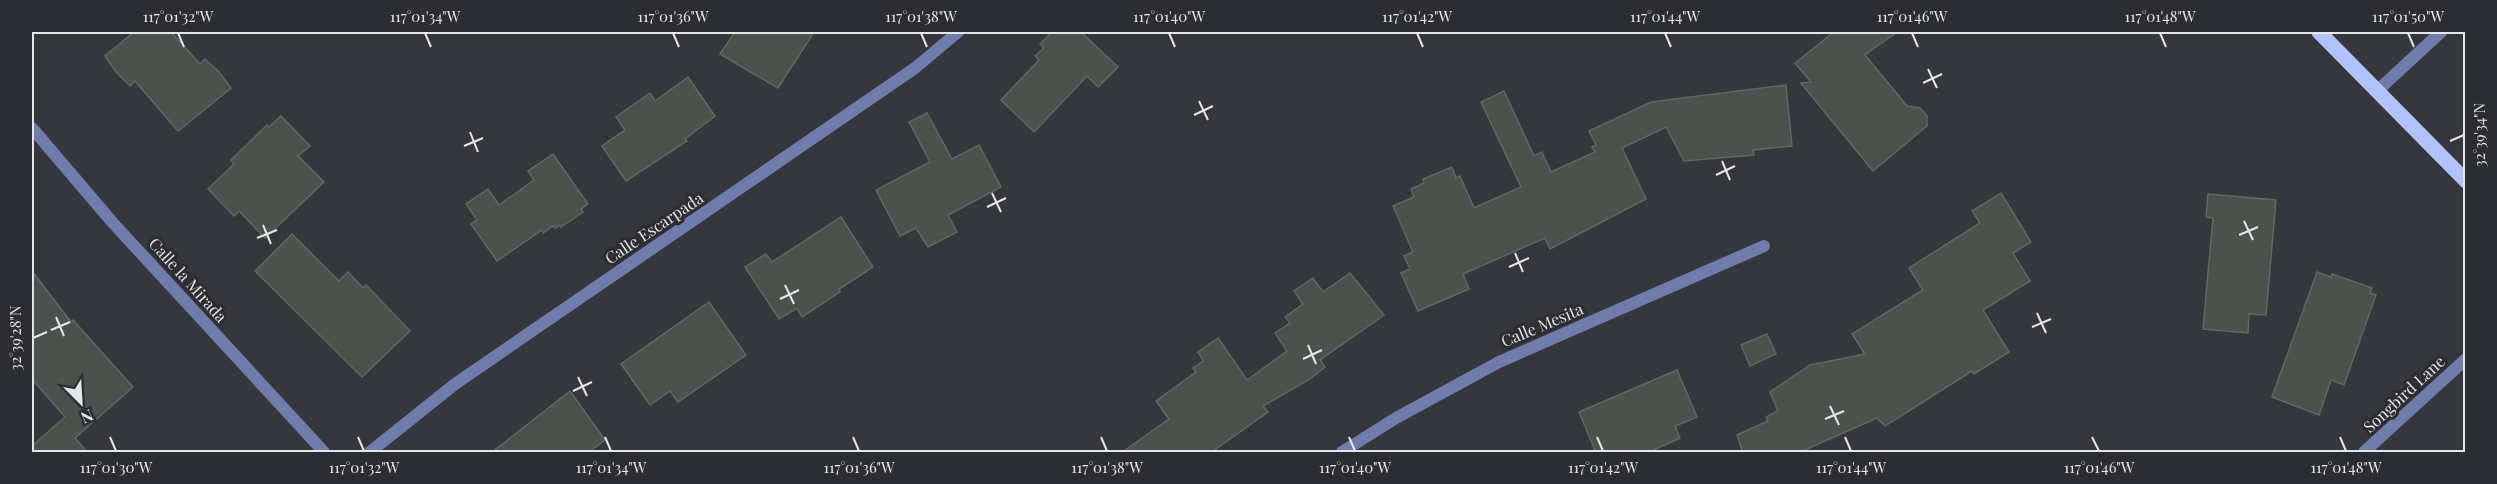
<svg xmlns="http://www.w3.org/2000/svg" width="2497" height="484" font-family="'Playfair Display',serif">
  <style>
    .building { fill: #4c514d; stroke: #626763; stroke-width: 1.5 }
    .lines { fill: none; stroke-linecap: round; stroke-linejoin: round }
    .service { stroke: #6f7cac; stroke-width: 12 }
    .minor { stroke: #6f7cac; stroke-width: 12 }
    .primary { stroke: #b2c2fd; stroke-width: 15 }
    .ticks { fill: none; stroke: #e5e6e9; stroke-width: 2 }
    .labels { text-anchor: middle; stroke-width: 6; stroke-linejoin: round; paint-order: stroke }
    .street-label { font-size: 16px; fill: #e5e6e9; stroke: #2c2d32 }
    .neatline { fill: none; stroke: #e5e6e9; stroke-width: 2 }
    .ticks-label { font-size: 15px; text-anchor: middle; fill: #e5e6e9 }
  </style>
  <rect width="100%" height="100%" fill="#36373c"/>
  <g class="building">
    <path d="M134,32H171L200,64L205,59L219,72L231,88L178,131L135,81L130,86L116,72L105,56Z"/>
    <path d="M735,32H814L778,88L720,54Z"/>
    <path d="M1052,32H1081L1118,67L1098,87L1087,76L1034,132L1001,100L1039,60L1035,56L1044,48L1040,44Z"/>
    <path d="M1834,32H1897L1865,55L1907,106L1920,108L1927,116V126L1873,171L1801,83L1811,82L1795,63Z"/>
    <path d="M688,77L715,116L685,139L687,141L626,181L602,146L625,130L616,117L650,93L655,101Z"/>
    <path d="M1786,85L1792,146L1753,150L1754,155L1684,161L1666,127L1622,148L1646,199L1550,249L1545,238L1463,274L1469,289L1418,311L1401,273L1410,269L1404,256L1413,252L1393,206L1414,197L1411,189L1424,183L1423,179L1452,167L1456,178L1460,176L1474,208L1521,187L1481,102L1504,91L1534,156L1542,152L1551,172L1595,152L1592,147L1596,145L1589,131L1651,102Z"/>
    <path d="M927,113L952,159L979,145L1001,187L948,215L957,232L928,247L916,228L900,236L876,190L930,162L909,122Z"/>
    <path d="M281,116L310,146L298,156L324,182L265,238L239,211L234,216L208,189L234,164L231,160L267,125L269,127Z"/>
    <path d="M553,154L588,204L581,209L583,212L561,227L560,225L555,228L553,226L543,233L542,230L497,261L471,224L477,220L466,204L488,189L499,205L534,180L528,171Z"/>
    <path d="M2001,193L2031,242L2013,253L2030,281L1983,310L2009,352L1974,374L1972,371L1885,426L1877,418L1798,453H1743L1737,435L1768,421L1766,417L1778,411L1770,392L1810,365L1865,354L1852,334L1923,290L1909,268L1980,223L1972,211Z"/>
    <path d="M2208,194L2276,200L2266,315L2249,314L2248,333L2203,329L2213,218L2206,217Z"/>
    <path d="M841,217L873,267L839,289L840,292L802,317L797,308L779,319L745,267L766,254L772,262Z"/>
    <path d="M292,234L339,281L348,272L363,288L366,285L410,331L362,377L255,271Z"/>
    <path d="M32,271L71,322L73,320L133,387L75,438L88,453H32V446L65,417L32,379Z"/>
    <path d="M2317,272L2331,277L2332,274L2372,288L2370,293L2376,295L2344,385L2331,380L2319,415L2272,397Z"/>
    <path d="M1350,273L1384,315L1320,360L1325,367L1310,379L1263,406L1268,412L1210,453H1121L1169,419L1156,401L1196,372L1193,368L1203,361L1198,352L1218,338L1247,380L1287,351L1275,333L1290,323L1285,317L1303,304L1294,291L1313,278L1323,292Z"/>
    <path d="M709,302L746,355L678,402L670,391L650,405L621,364Z"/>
    <path d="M1767,334L1776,354L1750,366L1741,345Z"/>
    <path d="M1677,370L1697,417L1675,426L1680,438L1647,453H1596L1579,412Z"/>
    <path d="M570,391L605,440L588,453H491Z"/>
  </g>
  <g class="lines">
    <path class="service" d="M2377,91L2441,32"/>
    <g class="minor">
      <path d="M32,128L113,223L324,452"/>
      <path d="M370,452L455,384L915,68L958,32"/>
      <path d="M1342,452L1396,418L1499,362L1764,246"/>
      <path d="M2364,452L2466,359"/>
    </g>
    <path class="primary" d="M2319,32L2466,181"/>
  </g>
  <path class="ticks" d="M178,33L184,47M425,33L431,47M673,33L679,47M921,33L927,47M1169,33L1175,47M1417,33L1423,47M1665,33L1671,47M1912,33L1918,47M2160,33L2166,47M2408,33L2414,47M1928,69L1937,88M1923,83L1942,74M1199,101L1208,120M1194,115L1213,106M470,132L478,152M2450,141L2464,135M464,146L483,138M1722,161L1730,180M1716,175L1735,166M992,193L1001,212M987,207L1006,198M2244,221L2253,240M263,225L271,244M2239,235L2258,227M257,238L277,230M1515,253L1523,272M1509,267L1529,258M785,285L794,304M780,299L799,290M2037,313L2046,333M56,317L64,336M2032,327L2051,319M51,330L70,322M33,338L47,332M1308,345L1316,364M1303,359L1322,350M578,377L587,396M573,391L592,382M1830,406L1839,425M1825,419L1844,411M110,437L116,451M358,437L364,451M605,437L611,451M853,437L859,451M1101,437L1107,451M1349,437L1355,451M1597,437L1603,451M1845,437L1851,451M2092,437L2099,451M2340,437L2346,451"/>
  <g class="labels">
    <g class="street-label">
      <text transform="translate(654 228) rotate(-34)" y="6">Calle Escarpada</text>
      <text transform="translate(188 280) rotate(48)" y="6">Calle la Mirada</text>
      <text transform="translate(1542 325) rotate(-23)" y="6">Calle Mesita</text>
      <text transform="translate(2404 394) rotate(-43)" y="6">Songbird Lane</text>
    </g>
  </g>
  <rect width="2497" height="484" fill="none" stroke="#2c2d32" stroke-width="66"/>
  <g transform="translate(81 403) rotate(156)" stroke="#2c2d32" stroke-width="4.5" paint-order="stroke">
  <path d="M0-4.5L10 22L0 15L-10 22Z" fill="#e5e6e9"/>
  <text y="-9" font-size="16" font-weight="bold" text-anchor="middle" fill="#e5e6e9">N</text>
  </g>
  <rect x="33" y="33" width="2431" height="418" class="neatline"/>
  <g class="ticks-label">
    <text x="178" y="22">117°01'32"W</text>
    <text x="425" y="22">117°01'34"W</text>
    <text x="673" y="22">117°01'36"W</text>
    <text x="921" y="22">117°01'38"W</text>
    <text x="1169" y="22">117°01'40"W</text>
    <text x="1417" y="22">117°01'42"W</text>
    <text x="1665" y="22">117°01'44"W</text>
    <text x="1912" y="22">117°01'46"W</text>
    <text x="2160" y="22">117°01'48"W</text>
    <text x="2408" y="22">117°01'50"W</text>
    <text transform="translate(2480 135) rotate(-90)" y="5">32°39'34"N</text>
    <text transform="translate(16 338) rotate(-90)" y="5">32°39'28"N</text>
    <text x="116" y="473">117°01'30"W</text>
    <text x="364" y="473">117°01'32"W</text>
    <text x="611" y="473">117°01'34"W</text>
    <text x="859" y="473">117°01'36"W</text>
    <text x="1107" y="473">117°01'38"W</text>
    <text x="1355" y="473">117°01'40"W</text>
    <text x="1603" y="473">117°01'42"W</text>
    <text x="1851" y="473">117°01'44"W</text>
    <text x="2099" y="473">117°01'46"W</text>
    <text x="2346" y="473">117°01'48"W</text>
  </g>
</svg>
